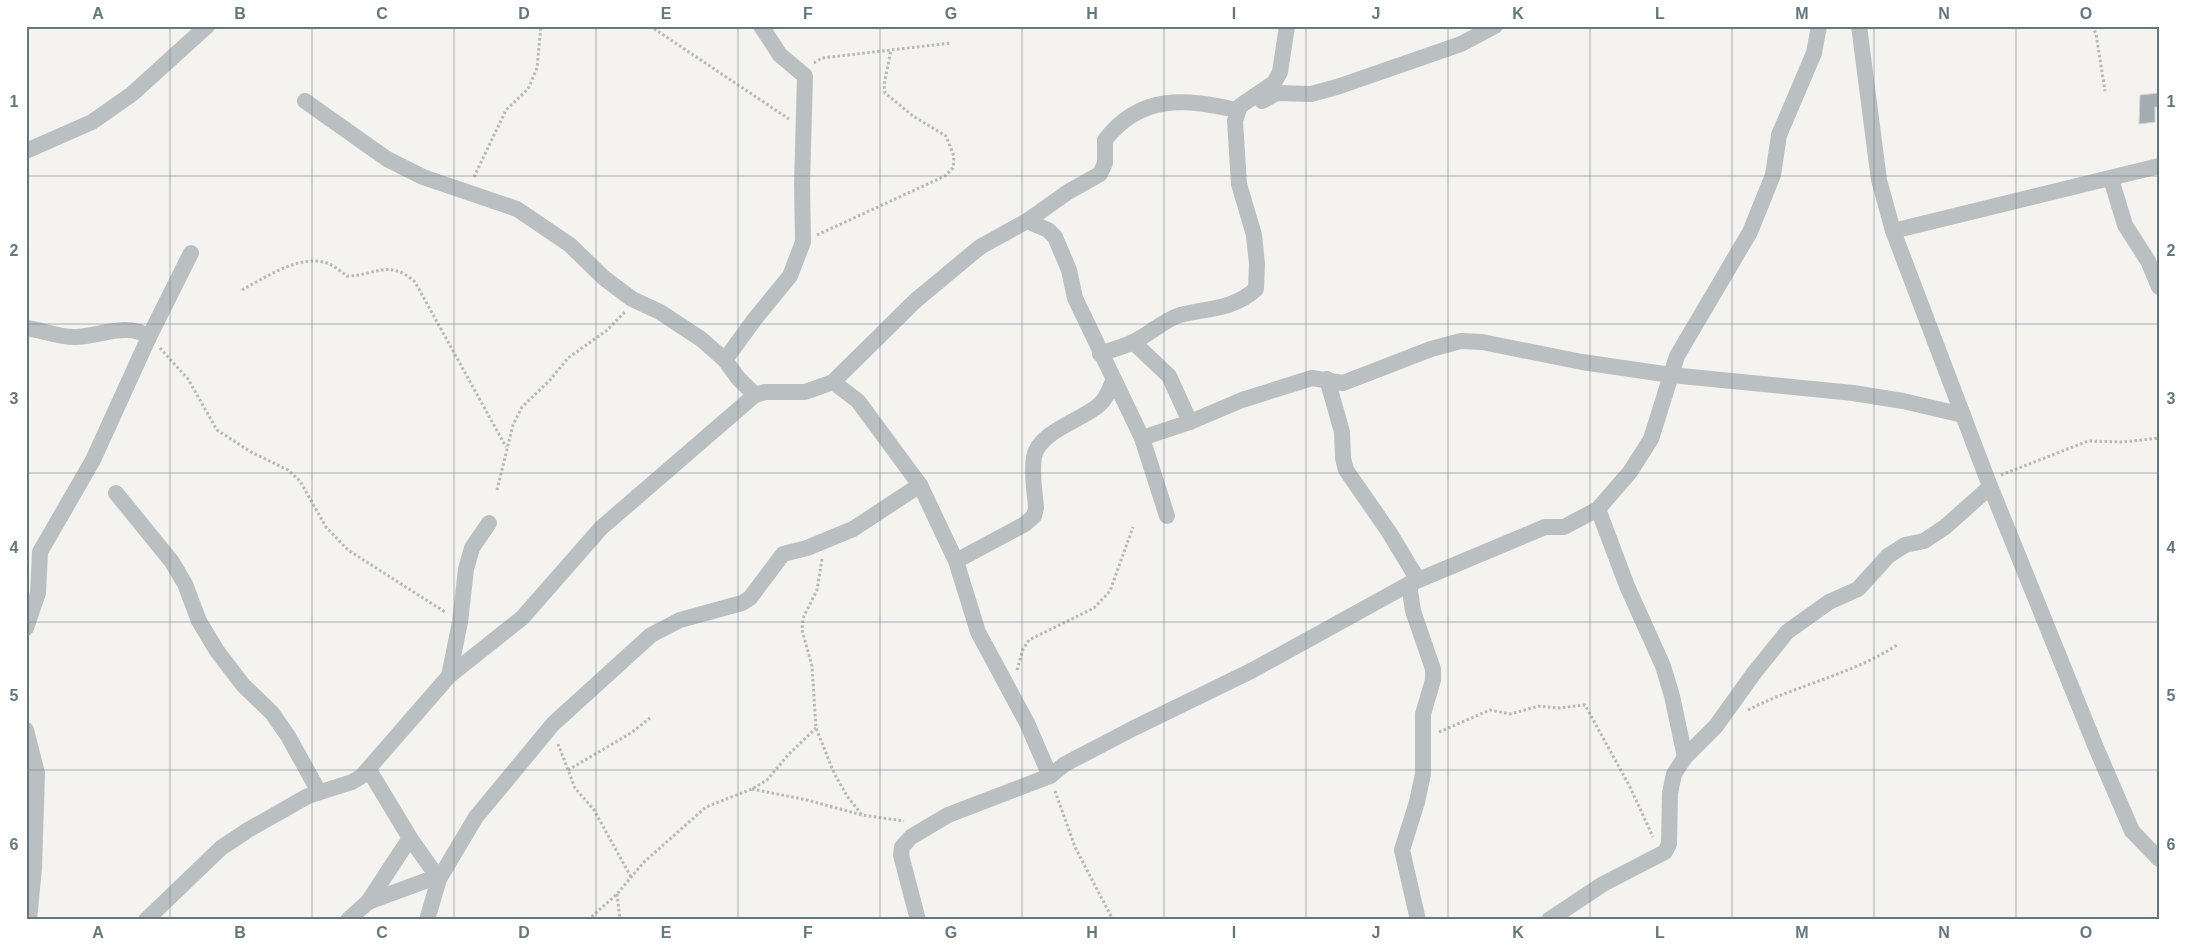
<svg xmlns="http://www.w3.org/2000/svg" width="2185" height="946" font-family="Helvetica,sans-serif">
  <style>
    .building { fill: #a3acb0; stroke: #d5d4d2 }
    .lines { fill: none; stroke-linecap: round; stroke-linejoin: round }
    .path { stroke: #b5b9ba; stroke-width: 3; stroke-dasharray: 2.5 2.5; stroke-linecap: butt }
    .street { stroke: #bac0c2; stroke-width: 16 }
    .grid { fill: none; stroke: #64777f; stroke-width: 1; stroke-opacity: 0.55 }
    .neatline { fill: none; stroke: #64777f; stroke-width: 2 }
    .grid-label { font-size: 16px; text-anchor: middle; font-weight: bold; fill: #64777f }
  </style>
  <rect width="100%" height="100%" fill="#f4f3ef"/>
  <path class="building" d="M2159,93V107H2155V122L2139,124L2140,95Z"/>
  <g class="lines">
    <g class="path">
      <path d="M650,26L789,119"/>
      <path d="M2092,26L2096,34L2105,91"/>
      <path d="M814,63L822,58L951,43"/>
      <path d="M474,177L506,110L528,89L537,68L541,26"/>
      <path d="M817,235L945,176L953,168L954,156L946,136L913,116L885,93L884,85L891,50"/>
      <path d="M242,290C264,278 297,256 323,262C331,263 340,271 347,276C375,276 388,258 415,282L506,447"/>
      <path d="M160,348L188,379L217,430L251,452L288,470L300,481L326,527L348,550L445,612"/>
      <path d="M2001,475L2088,441L2123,442L2159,438"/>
      <path d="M497,490L513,425L522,407L550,380L568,358L606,331L625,312"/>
      <path d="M822,559L817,590L803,618L802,630L812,666L816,728L834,773L847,796L862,815"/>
      <path d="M1017,670L1023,649L1029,640L1094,608L1110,591L1133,527"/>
      <path d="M1748,710C1796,685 1851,675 1897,645"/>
      <path d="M1439,732L1490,710L1510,714L1539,706L1558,708L1585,705L1630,787L1653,837"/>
      <path d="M558,744L575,788L594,810L631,877"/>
      <path d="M568,770L631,733L650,718"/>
      <path d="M752,789L807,800L862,815L904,821"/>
      <path d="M1055,791L1075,847L1113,920"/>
      <path d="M617,894L620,920"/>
      <path d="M588,920L617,894L643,863L706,807L752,789L767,780L788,755L816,728"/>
    </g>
    <g class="street">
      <path d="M1859,26L1879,180L1893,231L1988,481L2097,750L2132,831L2159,859"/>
      <path d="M305,101L387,159L423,177L517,209L570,245L604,278L632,299L660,312L701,339L725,360L738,378L755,395"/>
      <path d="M1262,101L1277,93L1311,94L1337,87L1461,44L1495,26"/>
      <path d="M26,151L92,122L132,94L207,26"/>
      <path d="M2111,179L2125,225L2148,261L2159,287"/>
      <path d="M1027,221L1048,230L1055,237L1069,270L1075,298L1142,438L1167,516"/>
      <path d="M1893,231L2159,166"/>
      <path d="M26,328C42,330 61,338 76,337C100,336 128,322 149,337"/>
      <path d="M1133,342L1169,376L1190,422"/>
      <path d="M1100,354C1111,350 1123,347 1133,342C1150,334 1162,321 1180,315C1207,308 1233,310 1256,289L1257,264L1254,235L1239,184L1235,121L1240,106L1274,83L1280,72L1287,26"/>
      <path d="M725,360L754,320L790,276L803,242L802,184L805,76L780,55L761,26"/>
      <path d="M1327,379L1342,432L1343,458L1346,470L1389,532L1418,580"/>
      <path d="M833,382L858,401L920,485L956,561L978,632L1027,723L1050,776"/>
      <path d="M1142,438L1190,422L1242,400L1312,378L1343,383L1431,349L1461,341L1482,342L1582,362L1671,375L1853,393L1903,401L1963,415"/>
      <path d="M116,493L172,562L185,584L199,621L217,651L243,685L272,713L288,736L319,792"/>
      <path d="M1598,509L1627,586L1663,666L1672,696L1685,757"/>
      <path d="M956,561L1025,524L1034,516L1036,508C1035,492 1031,473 1034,457C1038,432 1082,420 1099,405C1107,398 1109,390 1113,381"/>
      <path d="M1409,584L1413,611L1433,669V680L1423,714V774L1417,802L1402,850L1418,920"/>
      <path d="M26,628L38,593L40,552L93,460L149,337L191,253"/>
      <path d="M449,676L460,622L466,569L472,548L489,523"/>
      <path d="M26,730L37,773L34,868L29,920"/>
      <path d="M369,770L410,838L439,879"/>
      <path d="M368,902L436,877"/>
      <path d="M146,920L221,848L248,830L308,796L352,782L362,776L449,676L522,618L601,528L755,395L765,392H805L833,382L915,301L980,247L1027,221L1068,192L1100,174L1105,163V140C1141,93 1187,99 1237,110"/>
      <path d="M348,920L368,902L410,838"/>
      <path d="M427,920L439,879L476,817L553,724L651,635L680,620L742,603L750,598L783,554L807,548L853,529L920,485"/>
      <path d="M918,920L901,855L902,847L911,837L948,815L1050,776L1065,764L1134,728L1251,671L1409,584L1545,527H1564L1598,509L1630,472L1651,439L1677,356L1750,232L1773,175L1779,135L1814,53L1819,26"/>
      <path d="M1549,920L1603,884L1665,852L1669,844L1670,793L1674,774L1685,757L1716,726L1754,673L1787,632L1829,602L1858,589L1888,556L1905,545L1924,541L1945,527L1990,487"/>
    </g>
  </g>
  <path class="grid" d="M170,26V920M312,26V920M454,26V920M596,26V920M738,26V920M880,26V920M1022,26V920M1164,26V920M1306,26V920M1448,26V920M1590,26V920M1732,26V920M1874,26V920M2016,26V920M26,176H2159M26,324H2159M26,473H2159M26,622H2159M26,770H2159"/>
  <rect width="2185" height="946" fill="none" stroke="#ffffff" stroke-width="55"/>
  <rect x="28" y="28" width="2130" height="890" class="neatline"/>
  <g class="grid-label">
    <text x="98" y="19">A</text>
    <text x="240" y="19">B</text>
    <text x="382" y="19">C</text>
    <text x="524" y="19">D</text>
    <text x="666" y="19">E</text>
    <text x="808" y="19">F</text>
    <text x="951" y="19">G</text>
    <text x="1092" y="19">H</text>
    <text x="1234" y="19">I</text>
    <text x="1376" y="19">J</text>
    <text x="1518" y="19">K</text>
    <text x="1660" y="19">L</text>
    <text x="1802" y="19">M</text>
    <text x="1944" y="19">N</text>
    <text x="2086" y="19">O</text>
    <text x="14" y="107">1</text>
    <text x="2171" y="107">1</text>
    <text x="14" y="256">2</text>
    <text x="2171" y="256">2</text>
    <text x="14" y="404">3</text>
    <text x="2171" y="404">3</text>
    <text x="14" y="553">4</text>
    <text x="2171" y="553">4</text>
    <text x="14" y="701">5</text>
    <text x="2171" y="701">5</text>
    <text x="14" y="850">6</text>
    <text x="2171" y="850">6</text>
    <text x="98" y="938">A</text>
    <text x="240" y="938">B</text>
    <text x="382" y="938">C</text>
    <text x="524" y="938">D</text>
    <text x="666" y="938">E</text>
    <text x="808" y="938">F</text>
    <text x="951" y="938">G</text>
    <text x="1092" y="938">H</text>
    <text x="1234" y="938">I</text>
    <text x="1376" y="938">J</text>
    <text x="1518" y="938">K</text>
    <text x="1660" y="938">L</text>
    <text x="1802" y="938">M</text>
    <text x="1944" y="938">N</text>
    <text x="2086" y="938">O</text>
  </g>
</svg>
